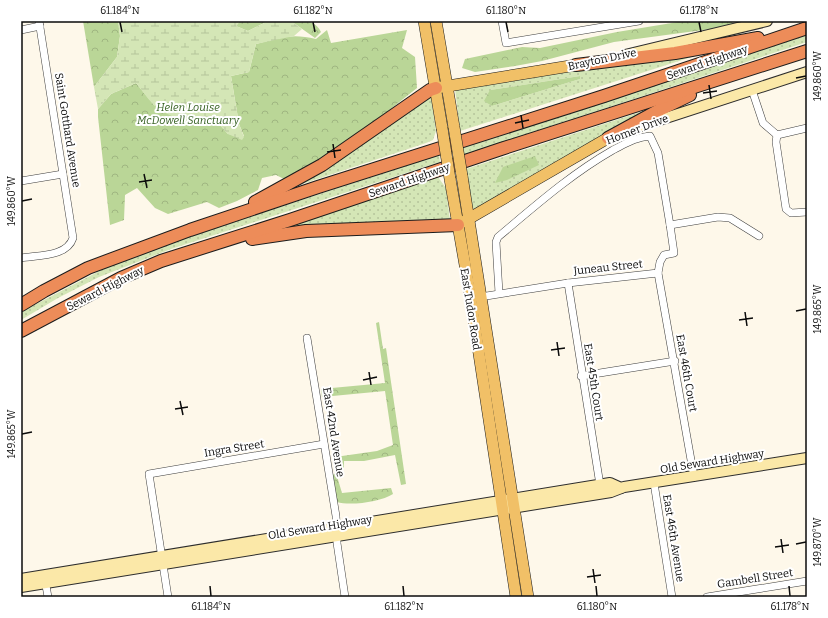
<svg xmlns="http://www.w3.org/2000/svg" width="828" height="618" font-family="Bitter,serif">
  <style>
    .grass { fill: url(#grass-dots); fill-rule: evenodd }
    .forest { fill: url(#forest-crowns) }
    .wetland { fill: url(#wetland-marsh) }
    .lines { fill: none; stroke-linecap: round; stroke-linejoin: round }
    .street-casing { stroke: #3e3e3e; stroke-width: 8 }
    .secondary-casing { stroke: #2d2d2d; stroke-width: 12 }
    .primary-casing { stroke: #1c1c1c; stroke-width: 12 }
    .highway-casing { stroke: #1c1c1c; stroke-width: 14 }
    .street { stroke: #fff; stroke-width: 7 }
    .secondary { stroke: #fbe8a8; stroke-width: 10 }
    .primary { stroke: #f1c067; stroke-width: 11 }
    .highway { stroke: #ed8c59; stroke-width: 12 }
    .primary-bridge-casing { stroke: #1c1c1c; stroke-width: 12; stroke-linecap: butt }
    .primary-bridge { stroke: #f1c067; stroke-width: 11 }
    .ticks { fill: none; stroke: #0b0b0b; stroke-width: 1.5 }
    .labels { text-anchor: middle; stroke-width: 4; stroke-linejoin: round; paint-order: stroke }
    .street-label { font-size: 11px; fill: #0b0b0b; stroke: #fff }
    .park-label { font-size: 11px; font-style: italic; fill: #345f20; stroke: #fff }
    .neatline { fill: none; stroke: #0b0b0b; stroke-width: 1.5 }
    .ticks-label { font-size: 10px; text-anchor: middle; fill: #0b0b0b }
  </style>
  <defs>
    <pattern id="grass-dots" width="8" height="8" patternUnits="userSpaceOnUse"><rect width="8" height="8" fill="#d4e6b6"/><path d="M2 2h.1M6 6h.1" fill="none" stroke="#b5c49b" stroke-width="1.8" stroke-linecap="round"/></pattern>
    <pattern id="forest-crowns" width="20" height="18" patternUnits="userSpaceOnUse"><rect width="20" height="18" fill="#bad697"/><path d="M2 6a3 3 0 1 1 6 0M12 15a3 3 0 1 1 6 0" fill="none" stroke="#9fb681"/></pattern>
    <pattern id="wetland-marsh" width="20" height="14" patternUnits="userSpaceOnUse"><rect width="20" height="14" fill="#d4e6b6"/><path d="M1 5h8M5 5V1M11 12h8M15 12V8" fill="none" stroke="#b5c49b"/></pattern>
  </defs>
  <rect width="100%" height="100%" fill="#fef8ea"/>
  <g class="grass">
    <path d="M807,35V42L463,155L462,148Z"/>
    <path d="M703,51L704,53L460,131L455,89ZM580,76V79L492,106L490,90Z"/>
    <path d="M431,96L436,131L433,140L426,143L290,188L365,143L425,98Z"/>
    <path d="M659,106L478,208L472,209L466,169Z"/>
    <path d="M439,155L440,162L171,249L99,277L58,298L21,320V312L109,266L164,245Z"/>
    <path d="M438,177L446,188L450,221L282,229Z"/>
  </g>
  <g class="forest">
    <path d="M83,21H118L120,36L117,57L94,87Z"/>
    <path d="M240,21H268L248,31L236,26Z"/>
    <path d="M291,21C304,21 315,19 321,32L315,38Z"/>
    <path d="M684,21H732L733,26L614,42L542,61L515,66L475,72L462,68L465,59L522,47L540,48L617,32Z"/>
    <path d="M327,30L331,43L407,30L402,48L415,57L417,88L325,161L286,180L276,175L262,178L258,190L237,201L219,208L207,202L168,214L155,208L137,188L125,195L124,220L110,225L98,117V109L111,94L136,83L154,105L191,122L218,123L228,134L244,136L239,124L231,76L249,72L256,44C280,38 291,33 316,39Z"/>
    <path d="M580,76V79L492,106L484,101L490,90Z"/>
    <path d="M535,156L539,165L507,180L495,183L503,167Z"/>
    <path d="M379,322L383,349L386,348L406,484L401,485L395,455L364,461H344V468L336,465L335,457L377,451L393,445L385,391L322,397L321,389L385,383L376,323Z"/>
    <path d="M336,473L342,493L391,488L393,494C381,502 350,506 337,502L331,476Z"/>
  </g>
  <path class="wetland" d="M118,21H240L236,26L248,31L268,21H291L302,29L294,36L256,44L249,72L231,76L239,124L244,137L242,140L228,134L218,123C195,122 171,121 153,104C147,98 142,90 136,83L111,94L98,109L94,87L117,57L120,36Z"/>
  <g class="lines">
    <defs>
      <g id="street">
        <path d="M502,21L506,43L639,21"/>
        <path d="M21,30L40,26"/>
        <path d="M752,90L763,123L777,135"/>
        <path d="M807,128L777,135L776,142L786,209L791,213L807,212"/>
        <path d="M21,181L63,174"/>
        <path d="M21,258C38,255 67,257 73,238L39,21"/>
        <path d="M658,273L694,477"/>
        <path d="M568,283L600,485"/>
        <path d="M499,293L496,242L498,237C535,206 571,174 613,150C625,144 636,137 650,136L658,153L670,225"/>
        <path d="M480,297L568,283L658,273L660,262L664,255L674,253L670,225L718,217L730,218L759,236"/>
        <path d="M307,338L336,516L337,543L345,597"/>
        <path d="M581,376L675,361"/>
        <path d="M654,483L672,597"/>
        <path d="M45,580L48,597"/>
        <path d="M168,597L149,474L324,444"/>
        <path d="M707,597L807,581"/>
      </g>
      <g id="secondary">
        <path d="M625,55L767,21"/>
        <path d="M635,128L807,72"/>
        <path d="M21,579L610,483L621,488"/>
        <path d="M21,587L611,492L624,487L807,458"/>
      </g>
      <g id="primary">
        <path d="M424,21L442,128"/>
        <path d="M436,21L454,127"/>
        <path d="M436,88L576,65"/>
        <path d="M462,176L528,597"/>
        <path d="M450,179L469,288L516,597"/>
        <path d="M463,222L608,138"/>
      </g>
      <g id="highway">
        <path d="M576,65L675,53L758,38"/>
        <path d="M608,138L663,108L690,95"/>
        <path d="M255,202L322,165L430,90L436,88"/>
        <path d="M252,239L306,231L458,225"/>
        <path d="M21,305L44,291L88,268L190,230L318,187L604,96L807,28"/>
        <path d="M21,331L121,278L161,261L290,220L501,149L807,51"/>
      </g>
    </defs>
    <use href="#street" class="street-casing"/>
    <use href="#secondary" class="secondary-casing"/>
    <use href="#primary" class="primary-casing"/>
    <use href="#highway" class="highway-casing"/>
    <use href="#street" class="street"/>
    <use href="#secondary" class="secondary"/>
    <use href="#primary" class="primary"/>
    <use href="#highway" class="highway"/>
    <defs>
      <g id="primary-bridge">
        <path d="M454,127L462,176"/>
        <path d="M442,128L450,179"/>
      </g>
    </defs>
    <use href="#primary-bridge" class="primary-bridge-casing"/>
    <use href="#primary-bridge" class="primary-bridge"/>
  </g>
  <path class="ticks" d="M120,22L122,32M313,22L315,32M506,22L508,32M699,22L701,32M796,78L806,76M709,85L711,99M703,93L717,91M521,115L523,128M515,123L529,120M333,144L335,158M327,152L341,150M144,174L147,188M139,182L152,180M22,201L32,199M796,311L806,309M745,312L747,326M739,320L753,318M557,342L559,356M551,350L565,348M369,372L371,385M363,380L377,377M180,401L183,415M175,409L188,407M22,434L32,432M781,539L783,553M796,544L806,542M775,547L789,545M593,569L595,583M587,577L601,575M210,586L211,596M403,586L404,596M596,586L597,596M789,586L790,596"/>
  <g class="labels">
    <g class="street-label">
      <text transform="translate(602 59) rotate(-12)" y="4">Brayton Drive</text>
      <text transform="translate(707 62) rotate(-19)" y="4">Seward Highway</text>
      <text transform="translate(637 129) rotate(-21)" y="4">Homer Drive</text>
      <text transform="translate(68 130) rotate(81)" y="4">Saint Gotthard Avenue</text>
      <text transform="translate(409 180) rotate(-19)" y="4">Seward Highway</text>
      <text transform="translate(608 267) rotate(-6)" y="4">Juneau Street</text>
      <text transform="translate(105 288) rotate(-27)" y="4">Seward Highway</text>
      <text transform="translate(471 309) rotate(81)" y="4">East Tudor Road</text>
      <text transform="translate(687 373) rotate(80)" y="4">East 46th Court</text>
      <text transform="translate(594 382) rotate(81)" y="4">East 45th Court</text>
      <text transform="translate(334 432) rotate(81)" y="4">East 42nd Avenue</text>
      <text transform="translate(234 448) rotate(-9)" y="4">Ingra Street</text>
      <text transform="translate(712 461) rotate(-9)" y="4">Old Seward Highway</text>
      <text transform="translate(320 527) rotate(-9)" y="4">Old Seward Highway</text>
      <text transform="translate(674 538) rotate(81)" y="4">East 46th Avenue</text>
      <text transform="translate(755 578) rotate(-9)" y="4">Gambell Street</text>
    </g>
    <g class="park-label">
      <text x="188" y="111">Helen Louise<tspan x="188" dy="13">McDowell Sanctuary</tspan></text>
    </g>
  </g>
  <rect width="828" height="618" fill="none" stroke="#ffffff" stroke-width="44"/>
  <rect x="22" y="22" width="784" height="574" class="neatline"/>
  <g class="ticks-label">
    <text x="120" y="14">61.184°N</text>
    <text x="313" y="14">61.182°N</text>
    <text x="506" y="14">61.180°N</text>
    <text x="699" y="14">61.178°N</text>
    <text transform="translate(817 76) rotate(-90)" y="4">149.860°W</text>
    <text transform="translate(11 201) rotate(-90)" y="4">149.860°W</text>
    <text transform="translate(817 309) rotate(-90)" y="4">149.865°W</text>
    <text transform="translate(11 434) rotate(-90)" y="4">149.865°W</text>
    <text transform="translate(817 542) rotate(-90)" y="4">149.870°W</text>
    <text x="211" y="610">61.184°N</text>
    <text x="404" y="610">61.182°N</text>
    <text x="597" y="610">61.180°N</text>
    <text x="790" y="610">61.178°N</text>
  </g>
</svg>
